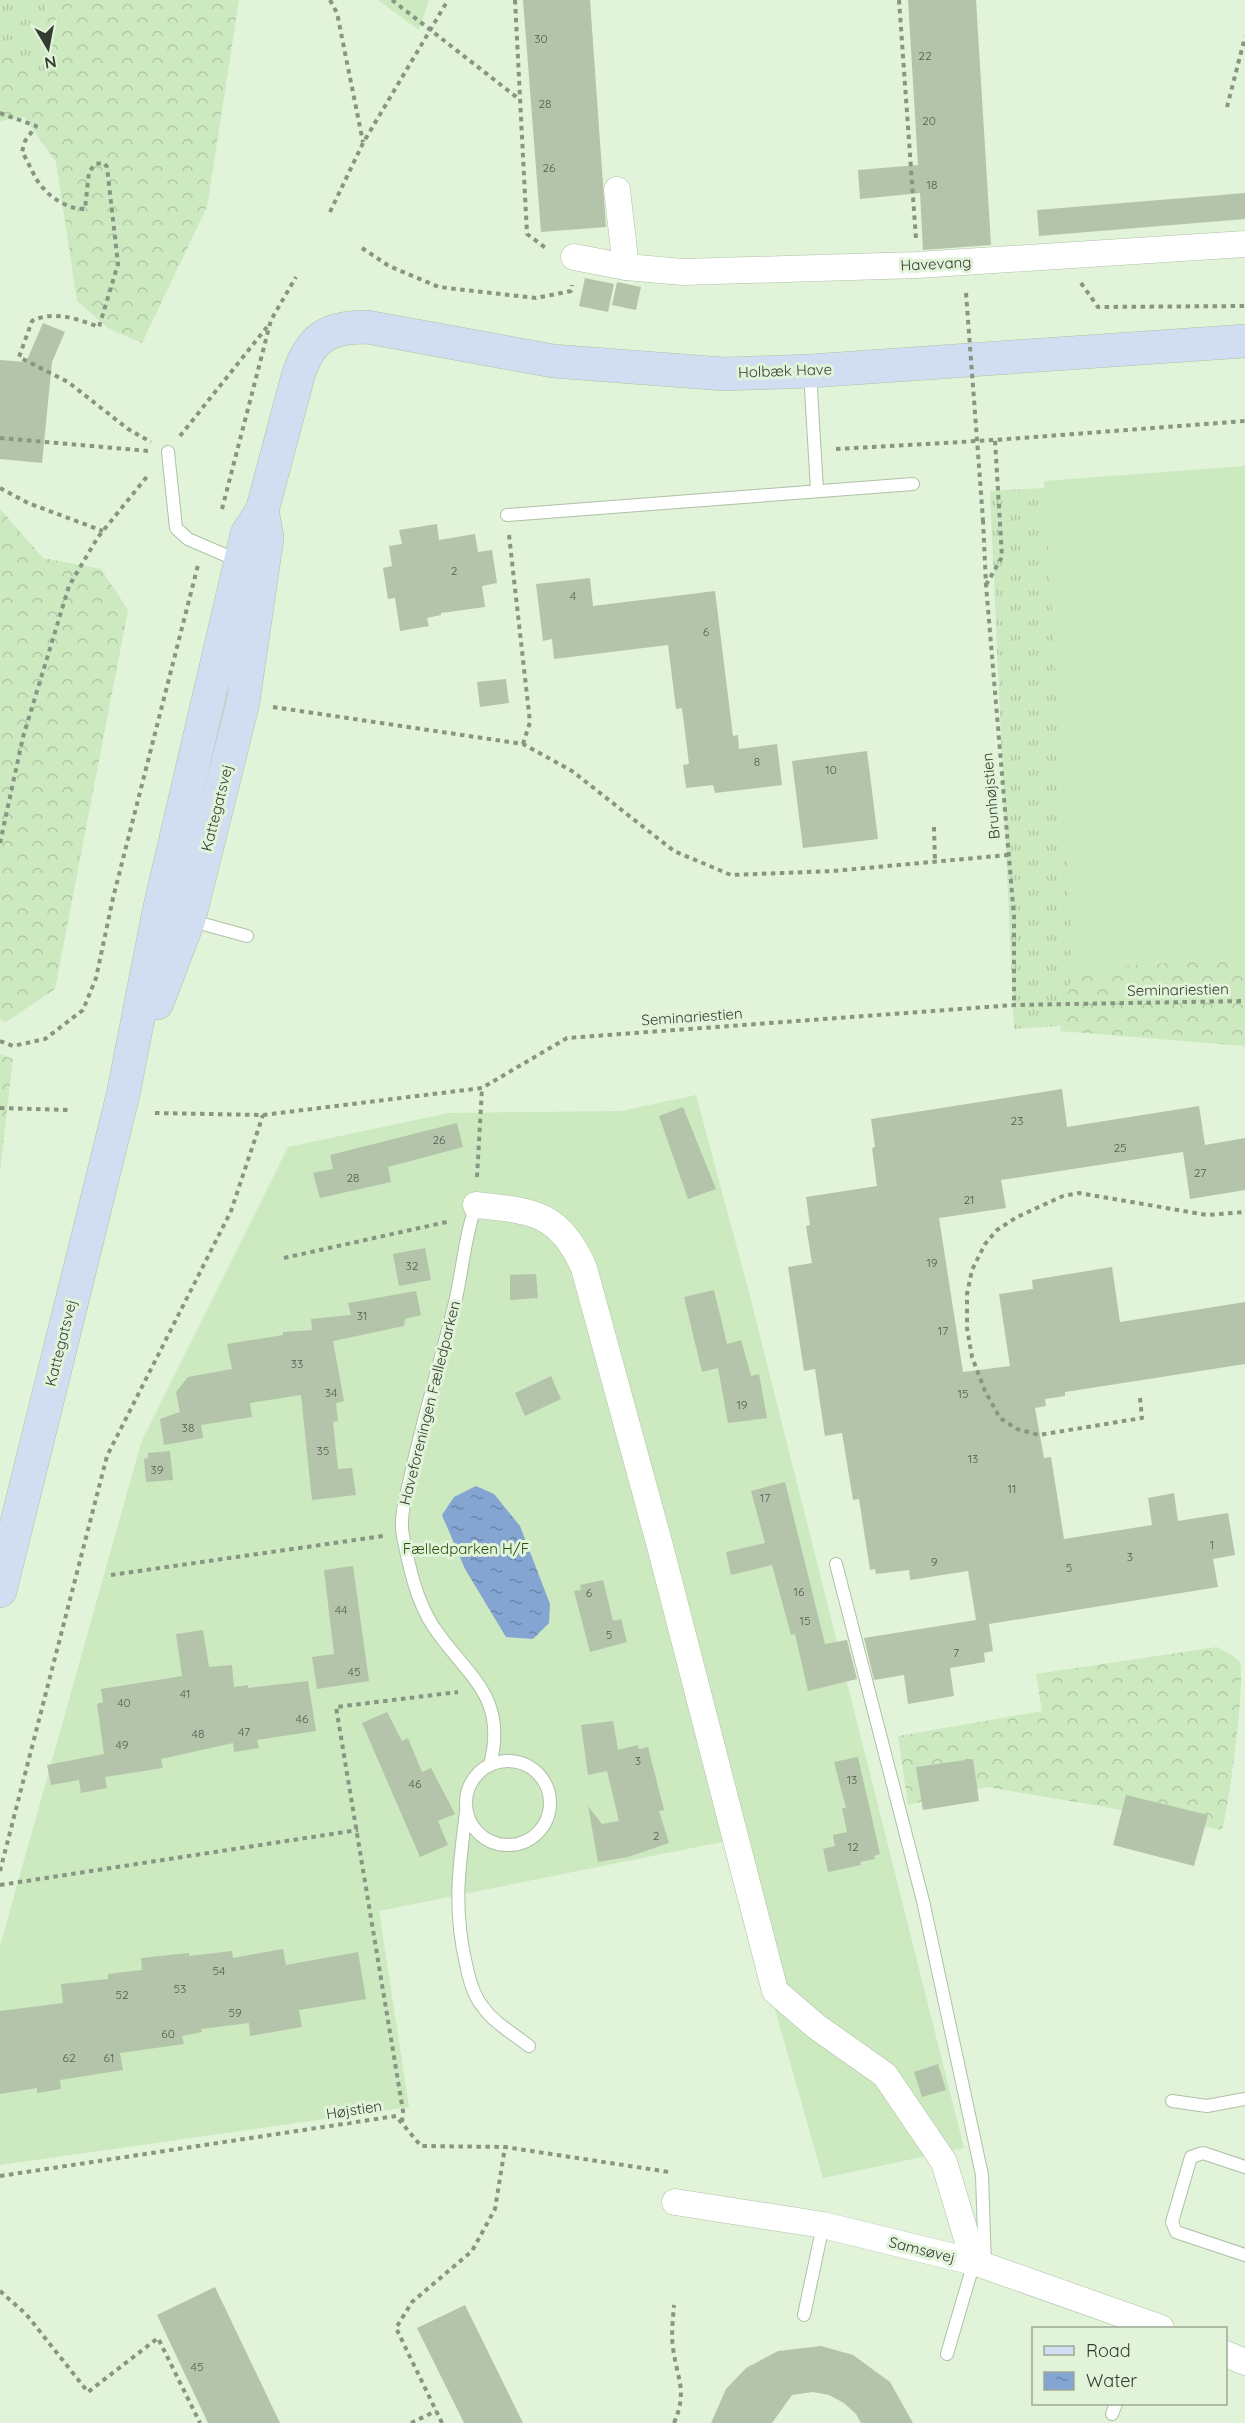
<svg xmlns="http://www.w3.org/2000/svg" width="1245" height="2423" font-family="Quicksand,sans-serif">
  <style>
    .grass { fill: url(#grass-tufts) }
    .forest { fill: url(#forest-crowns) }
    .garden { fill: #cce9bf }
    .water { fill: url(#water-ripples) }
    .building { fill: #b3c4ab }
    .lines { fill: none; stroke-linecap: round; stroke-linejoin: round }
    .lane-casing { stroke: #afc0a7; stroke-width: 14 }
    .street-casing { stroke: #afc0a7; stroke-width: 27 }
    .secondary-casing { stroke: #afc0a7; stroke-width: 34 }
    .path { stroke: #889583; stroke-width: 4; stroke-dasharray: 4.5 4.5; stroke-linecap: butt }
    .lane { stroke: #fff; stroke-width: 12 }
    .street { stroke: #fff; stroke-width: 26 }
    .secondary { stroke: #d1def1; stroke-width: 33 }
    .path-bridge { stroke: #889583; stroke-width: 4; stroke-dasharray: 4.5 4.5; stroke-linecap: butt }
    .labels { text-anchor: middle; stroke-width: 6; stroke-linejoin: round; paint-order: stroke }
    .number-label { font-size: 12px; fill: #545d50 }
    .street-label { font-size: 15px; fill: #343b31; stroke: #e1f3d9 }
    .park-label { font-size: 15px; fill: #28500d; stroke: #e1f3d9 }
  </style>
  <defs>
    <pattern id="grass-tufts" width="24" height="20" patternUnits="userSpaceOnUse" patternTransform="scale(1.5)"><rect width="24" height="20" fill="#cce9bf"/><path d="M3 7l-1-3M5 7V3M7 7l1-3M15 17l-1-3M17 17v-4M19 17l1-3" fill="none" stroke="#b0c9a5"/></pattern>
    <pattern id="forest-crowns" width="20" height="18" patternUnits="userSpaceOnUse" patternTransform="scale(1.5)"><rect width="20" height="18" fill="#cce9bf"/><path d="M2 6a3 3 0 1 1 6 0M12 15a3 3 0 1 1 6 0" fill="none" stroke="#b0c9a5"/></pattern>
    <pattern id="water-ripples" width="26" height="14" patternUnits="userSpaceOnUse" patternTransform="scale(1.5)"><rect width="26" height="14" fill="#84a4d1"/><path d="M2 4q2-2 4 0t4 0M15 11q2-2 4 0t4 0" fill="none" stroke="#6d87aa"/></pattern>
  </defs>
  <rect width="100%" height="100%" fill="#e1f3d9"/>
  <g class="grass">
    <path d="M0,0H46L41,54L53,96L8,51L0,53Z"/>
    <path d="M1245,477V1014L1014,1029L990,491Z"/>
  </g>
  <g class="forest">
    <path d="M46,0H239L207,207L142,343L108,328L77,301L56,162L24,117L0,121V53L7,50L53,95L41,54Z"/>
    <path d="M0,509L43,558L101,569L128,610L55,989L6,1022L0,1019Z"/>
    <path d="M1245,958V1046L1060,1031L1073,969Z"/>
    <path d="M0,1054L13,1059L0,1171Z"/>
    <path d="M1217,1647C1224,1651 1235,1656 1240,1662C1245,1688 1230,1798 1222,1830L1100,1806L987,1787L908,1805L898,1736L1042,1711L1036,1674Z"/>
  </g>
  <g class="garden">
    <path d="M378,0H429L419,30Z"/>
    <path d="M1245,466V958L1073,969L1044,481Z"/>
    <path d="M696,1095L751,1300L964,2148L823,2178L727,1841L379,1911L409,2107L0,2165V1946L141,1443L288,1147L449,1113L621,1111Z"/>
  </g>
  <path class="water" d="M476,1486L494,1494L520,1526L550,1604L549,1623L533,1639L506,1637L465,1569L442,1515L454,1497Z"/>
  <g class="building">
    <path d="M523,0H590L606,227L541,232Z"/>
    <path d="M908,0H976L991,245L923,250L920,193L860,199L858,170L918,165Z"/>
    <path d="M1245,193V219L1039,236L1037,210Z"/>
    <path d="M585,278L614,284L608,312L579,306Z"/>
    <path d="M617,282L641,287L636,310L612,305Z"/>
    <path d="M43,323L65,332L52,362L42,463L0,459V360L26,362Z"/>
    <path d="M437,524L439,540L475,534L478,552L492,550L497,583L482,586L485,607L441,613V615L427,618L429,626L400,631L395,598L388,599L383,568L392,566L389,546L402,544L399,530Z"/>
    <path d="M590,578L593,606L715,591L733,736L738,735L739,749L777,744L782,785L715,793L713,785L686,788L683,765L689,764L682,708L676,709L668,645L554,659L552,639L543,641L536,584Z"/>
    <path d="M506,679L509,703L480,707L477,682Z"/>
    <path d="M867,751L878,839L803,848L792,761Z"/>
    <path d="M1062,1089L1067,1127L1199,1106L1205,1145L1245,1138V1190L1190,1199L1183,1152L1001,1180L1006,1208L939,1218L963,1372L1010,1366L999,1294L1033,1289L1032,1280L1112,1267L1120,1322L1245,1302V1364L1065,1392V1396L1045,1399L1046,1406L1035,1408L1044,1458L1051,1457L1064,1539L1152,1525L1148,1498L1174,1493L1178,1521L1228,1513L1235,1555L1213,1559L1218,1587L989,1624L993,1651L984,1653L985,1662L950,1668L954,1696L908,1704L904,1675L874,1680L864,1638L976,1620L968,1571L910,1580L909,1570L876,1574L875,1569L870,1570L859,1499L853,1500L842,1433L825,1436L815,1369L804,1371L788,1267L812,1263L806,1226L810,1225L806,1197L877,1186L872,1148L875,1147L871,1119Z"/>
    <path d="M683,1107L716,1189L688,1199L659,1116Z"/>
    <path d="M457,1123L463,1147L388,1167L391,1182L320,1198L313,1173L333,1169L330,1155Z"/>
    <path d="M425,1248L431,1280L399,1286L393,1254Z"/>
    <path d="M536,1274L538,1298L510,1300V1275Z"/>
    <path d="M714,1290L727,1344L741,1340L751,1376L759,1374L767,1418L728,1423L718,1368L702,1372L684,1297Z"/>
    <path d="M416,1291L421,1315L405,1319L404,1326L333,1341L344,1401L336,1403L338,1421L333,1422L338,1469L352,1468L356,1495L312,1500L301,1395L250,1403L252,1417L201,1425L203,1438L164,1445L160,1419L180,1412L176,1392L188,1377L232,1369L227,1344L283,1335V1332L312,1330L311,1319L351,1315L348,1303Z"/>
    <path d="M551,1376L561,1399L525,1416L515,1393Z"/>
    <path d="M170,1451L173,1480L146,1482L144,1459L148,1458V1453Z"/>
    <path d="M785,1482L825,1644L847,1640L857,1679L808,1691L795,1634L791,1635L772,1565L731,1575L726,1552L765,1543L751,1491Z"/>
    <path d="M353,1566L369,1681L317,1689L312,1657L334,1654L324,1570Z"/>
    <path d="M603,1580L613,1621L621,1619L627,1642L590,1652L574,1591L581,1590L580,1585Z"/>
    <path d="M203,1630L209,1667L232,1665L234,1687L248,1685V1688L308,1681L316,1731L257,1740L259,1748L234,1752L233,1743L161,1759L163,1768L105,1777L107,1788L81,1793L79,1780L51,1785L47,1765L104,1754L97,1704L103,1702L101,1689L182,1676L176,1634Z"/>
    <path d="M387,1712L402,1741L408,1738L422,1772L431,1768L455,1814L438,1821L448,1845L420,1857L362,1723Z"/>
    <path d="M613,1721L618,1750L638,1745L639,1749L648,1747L664,1810L659,1811L669,1843L628,1857L598,1862L588,1806L602,1824L619,1821L607,1771L588,1775L581,1725Z"/>
    <path d="M858,1757L880,1854L874,1856L875,1859L860,1862L861,1865L828,1872L823,1849L835,1846L833,1835L847,1832L842,1808H846L834,1762Z"/>
    <path d="M973,1759L979,1801L923,1810L916,1767Z"/>
    <path d="M1126,1795L1208,1815L1194,1866L1113,1845Z"/>
    <path d="M283,1949L286,1965L358,1952L366,1999L299,2010L302,2027L250,2036L249,2023L201,2029L202,2032L182,2036L184,2044L120,2053L123,2070L60,2080L61,2089L37,2093V2088L0,2094V2011L63,2003L61,1984L108,1979V1974L142,1970L141,1958L189,1953V1956L232,1951L233,1958Z"/>
    <path d="M938,2064L946,2090L922,2097L914,2072Z"/>
    <path d="M215,2287L280,2423H208L157,2315Z"/>
    <path d="M465,2305L523,2423H464L417,2328Z"/>
    <path d="M821,2346L853,2355L890,2382L913,2423H861L856,2414L844,2403L829,2395L813,2392L792,2395L772,2423H711L726,2389L746,2368L778,2351Z"/>
  </g>
  <g class="lines">
    <defs>
      <g id="lane">
        <path d="M810,372L817,490"/>
        <path d="M168,452L176,528L188,539L239,561"/>
        <path d="M507,515L913,484"/>
        <path d="M189,920L247,936"/>
        <path d="M476,1205C465,1234 463,1267 456,1298C442,1357 424,1414 411,1474C407,1493 399,1516 403,1536C409,1566 416,1600 433,1626C467,1677 508,1695 490,1765"/>
        <path d="M836,1564L923,1901L982,2175L985,2266"/>
        <circle cx="508" cy="1803" r="42"/>
        <path d="M466,1812C459,1867 453,1909 466,1964C469,1979 473,1995 483,2007C494,2023 514,2034 529,2046"/>
        <path d="M1172,2101L1207,2106L1245,2099"/>
        <path d="M1245,2167L1203,2153L1191,2157L1172,2222L1176,2232L1245,2255"/>
        <path d="M804,2315L823,2225"/>
        <path d="M947,2354L974,2262"/>
        <path d="M1112,2414L1116,2404"/>
      </g>
      <g id="street">
        <path d="M617,190L626,267"/>
        <path d="M574,257L626,267L683,272L917,265L1245,244"/>
        <path d="M476,1205C531,1211 559,1211 584,1268L660,1546L775,1991L817,2027L885,2075L944,2162L974,2262"/>
        <path d="M675,2202L823,2225L974,2262L1161,2328"/>
        <path d="M1226,2354L1245,2362"/>
      </g>
      <g id="secondary">
        <path d="M157,1003L189,919L243,702L267,538L263,515"/>
        <path d="M0,1591L123,1095L159,911L247,534L262,511L298,376C310,338 327,327 367,327L553,361L724,374L810,371L1245,341"/>
      </g>
    </defs>
    <use href="#lane" class="lane-casing"/>
    <use href="#street" class="street-casing"/>
    <use href="#secondary" class="secondary-casing"/>
    <g class="path">
      <path d="M330,0L337,13L363,142"/>
      <path d="M392,0L519,99"/>
      <path d="M515,0L527,234L547,249"/>
      <path d="M899,0L916,239"/>
      <path d="M1227,107L1245,37"/>
      <path d="M0,113L36,126L25,141L22,152C30,164 34,179 44,189C53,200 72,210 85,209L89,172L95,164L104,163L107,167L118,264L99,327C78,319 53,310 32,321L19,357L68,382L128,429L151,442"/>
      <path d="M330,212L363,143L448,0"/>
      <path d="M362,248L389,266L439,287L536,298L571,291L572,285"/>
      <path d="M1081,283L1098,307L1245,306"/>
      <path d="M180,436L267,327"/>
      <path d="M0,438L149,451"/>
      <path d="M836,449L995,440L1245,421"/>
      <path d="M0,488L28,503L103,531"/>
      <path d="M222,509L271,320L296,277"/>
      <path d="M983,520L986,585L1014,917V1005"/>
      <path d="M509,535L530,722L523,744"/>
      <path d="M986,585L1002,557L995,440"/>
      <path d="M273,707L523,744L572,771L674,851L731,875L833,871L1008,855"/>
      <path d="M934,827L935,862"/>
      <path d="M0,843L23,737L69,586L98,537L149,474"/>
      <path d="M0,1041L13,1046L45,1039L83,1010L96,978L113,898L198,565"/>
      <path d="M0,1108L68,1110"/>
      <path d="M155,1113L263,1115L482,1088L567,1038L1014,1005L1245,1001"/>
      <path d="M477,1177L482,1088"/>
      <path d="M284,1258L451,1221"/>
      <path d="M1140,1398L1142,1418L1039,1435L1017,1429L1000,1418L985,1391L972,1357L967,1328V1294L972,1270L985,1244L997,1230L1017,1217L1063,1196L1079,1193L1207,1215L1245,1212"/>
      <path d="M111,1575L383,1536"/>
      <path d="M0,1871L107,1456L231,1211L263,1115"/>
      <path d="M0,1885L358,1830"/>
      <path d="M402,2122L403,2111L336,1707L458,1692"/>
      <path d="M0,2176L396,2116L421,2146L505,2147L669,2172V2174"/>
      <path d="M0,2291L26,2314L88,2392L158,2338L200,2423"/>
      <path d="M411,2423L436,2411"/>
      <path d="M442,2423L396,2328L412,2302L472,2251L495,2209L505,2147"/>
      <path d="M674,2423C688,2391 677,2379 673,2348C671,2334 673,2319 674,2305"/>
    </g>
    <use href="#lane" class="lane"/>
    <use href="#street" class="street"/>
    <use href="#secondary" class="secondary"/>
    <path class="path-bridge" d="M966,293L983,520"/>
  </g>
  <g class="labels">
    <g class="number-label">
      <text x="541" y="43">30</text>
      <text x="925" y="60">22</text>
      <text x="545" y="108">28</text>
      <text x="929" y="125">20</text>
      <text x="549" y="172">26</text>
      <text x="932" y="189">18</text>
      <text x="454" y="575">2</text>
      <text x="573" y="600">4</text>
      <text x="706" y="636">6</text>
      <text x="757" y="766">8</text>
      <text x="831" y="774">10</text>
      <text x="1017" y="1125">23</text>
      <text x="439" y="1144">26</text>
      <text x="1120" y="1152">25</text>
      <text x="1200" y="1177">27</text>
      <text x="353" y="1182">28</text>
      <text x="969" y="1204">21</text>
      <text x="932" y="1267">19</text>
      <text x="412" y="1270">32</text>
      <text x="362" y="1320">31</text>
      <text x="943" y="1335">17</text>
      <text x="297" y="1368">33</text>
      <text x="331" y="1397">34</text>
      <text x="963" y="1398">15</text>
      <text x="742" y="1409">19</text>
      <text x="188" y="1432">38</text>
      <text x="323" y="1455">35</text>
      <text x="973" y="1463">13</text>
      <text x="157" y="1474">39</text>
      <text x="1012" y="1493">11</text>
      <text x="765" y="1502">17</text>
      <text x="1212" y="1549">1</text>
      <text x="1130" y="1561">3</text>
      <text x="934" y="1566">9</text>
      <text x="1069" y="1572">5</text>
      <text x="799" y="1596">16</text>
      <text x="589" y="1597">6</text>
      <text x="341" y="1614">44</text>
      <text x="805" y="1625">15</text>
      <text x="609" y="1639">5</text>
      <text x="956" y="1657">7</text>
      <text x="354" y="1676">45</text>
      <text x="185" y="1698">41</text>
      <text x="124" y="1707">40</text>
      <text x="302" y="1723">46</text>
      <text x="244" y="1736">47</text>
      <text x="198" y="1738">48</text>
      <text x="122" y="1749">49</text>
      <text x="638" y="1765">3</text>
      <text x="852" y="1784">13</text>
      <text x="415" y="1788">46</text>
      <text x="656" y="1840">2</text>
      <text x="853" y="1851">12</text>
      <text x="219" y="1975">54</text>
      <text x="180" y="1993">53</text>
      <text x="122" y="1999">52</text>
      <text x="235" y="2017">59</text>
      <text x="168" y="2038">60</text>
      <text x="69" y="2062">62</text>
      <text x="109" y="2062">61</text>
      <text x="197" y="2371">45</text>
    </g>
    <g class="street-label">
      <text transform="translate(936 264) rotate(-3)" y="5">Havevang</text>
      <text transform="translate(785 371) rotate(-2)" y="5">Holbæk Have</text>
      <text transform="translate(991 796) rotate(-95)" y="5">Brunhøjstien</text>
      <text transform="translate(217 808) rotate(-76)" y="5">Kattegatsvej</text>
      <text transform="translate(1178 990) rotate(-1)" y="5">Seminariestien</text>
      <text transform="translate(692 1017) rotate(-4)" y="5">Seminariestien</text>
      <text transform="translate(61 1343) rotate(-76)" y="5">Kattegatsvej</text>
      <text transform="translate(430 1403) rotate(-76)" y="5">Haveforeningen Fælledparken</text>
      <text transform="translate(354 2110) rotate(-9)" y="5">Højstien</text>
      <text transform="translate(922 2250) rotate(14)" y="5">Samsøvej</text>
    </g>
    <g class="park-label">
      <text x="466" y="1554">Fælledparken H/F</text>
    </g>
  </g>
  <rect x="1032" y="2327" width="195" height="78" fill="#e1f3d9" stroke="#9ca996" stroke-width="1.5"/>
  <rect x="1044" y="2346" width="30" height="9" fill="#d1def1" stroke="#9ca996" stroke-width="1.5"/>
  <text x="1086" y="2357" font-size="18" fill="#343b31">Road</text>
  <rect x="1044" y="2372" width="30" height="18" fill="url(#water-ripples)" stroke="#9ca996" stroke-width="1.5"/>
  <text x="1086" y="2387" font-size="18" fill="#343b31">Water</text>
  <g transform="translate(48 48) rotate(170)" stroke="#e1f3d9" stroke-width="4.5" paint-order="stroke">
  <path d="M0-4.5L10 22L0 15L-10 22Z" fill="#343b31"/>
  <text y="-9" font-size="16" font-weight="bold" text-anchor="middle" fill="#343b31">N</text>
  </g>
</svg>
